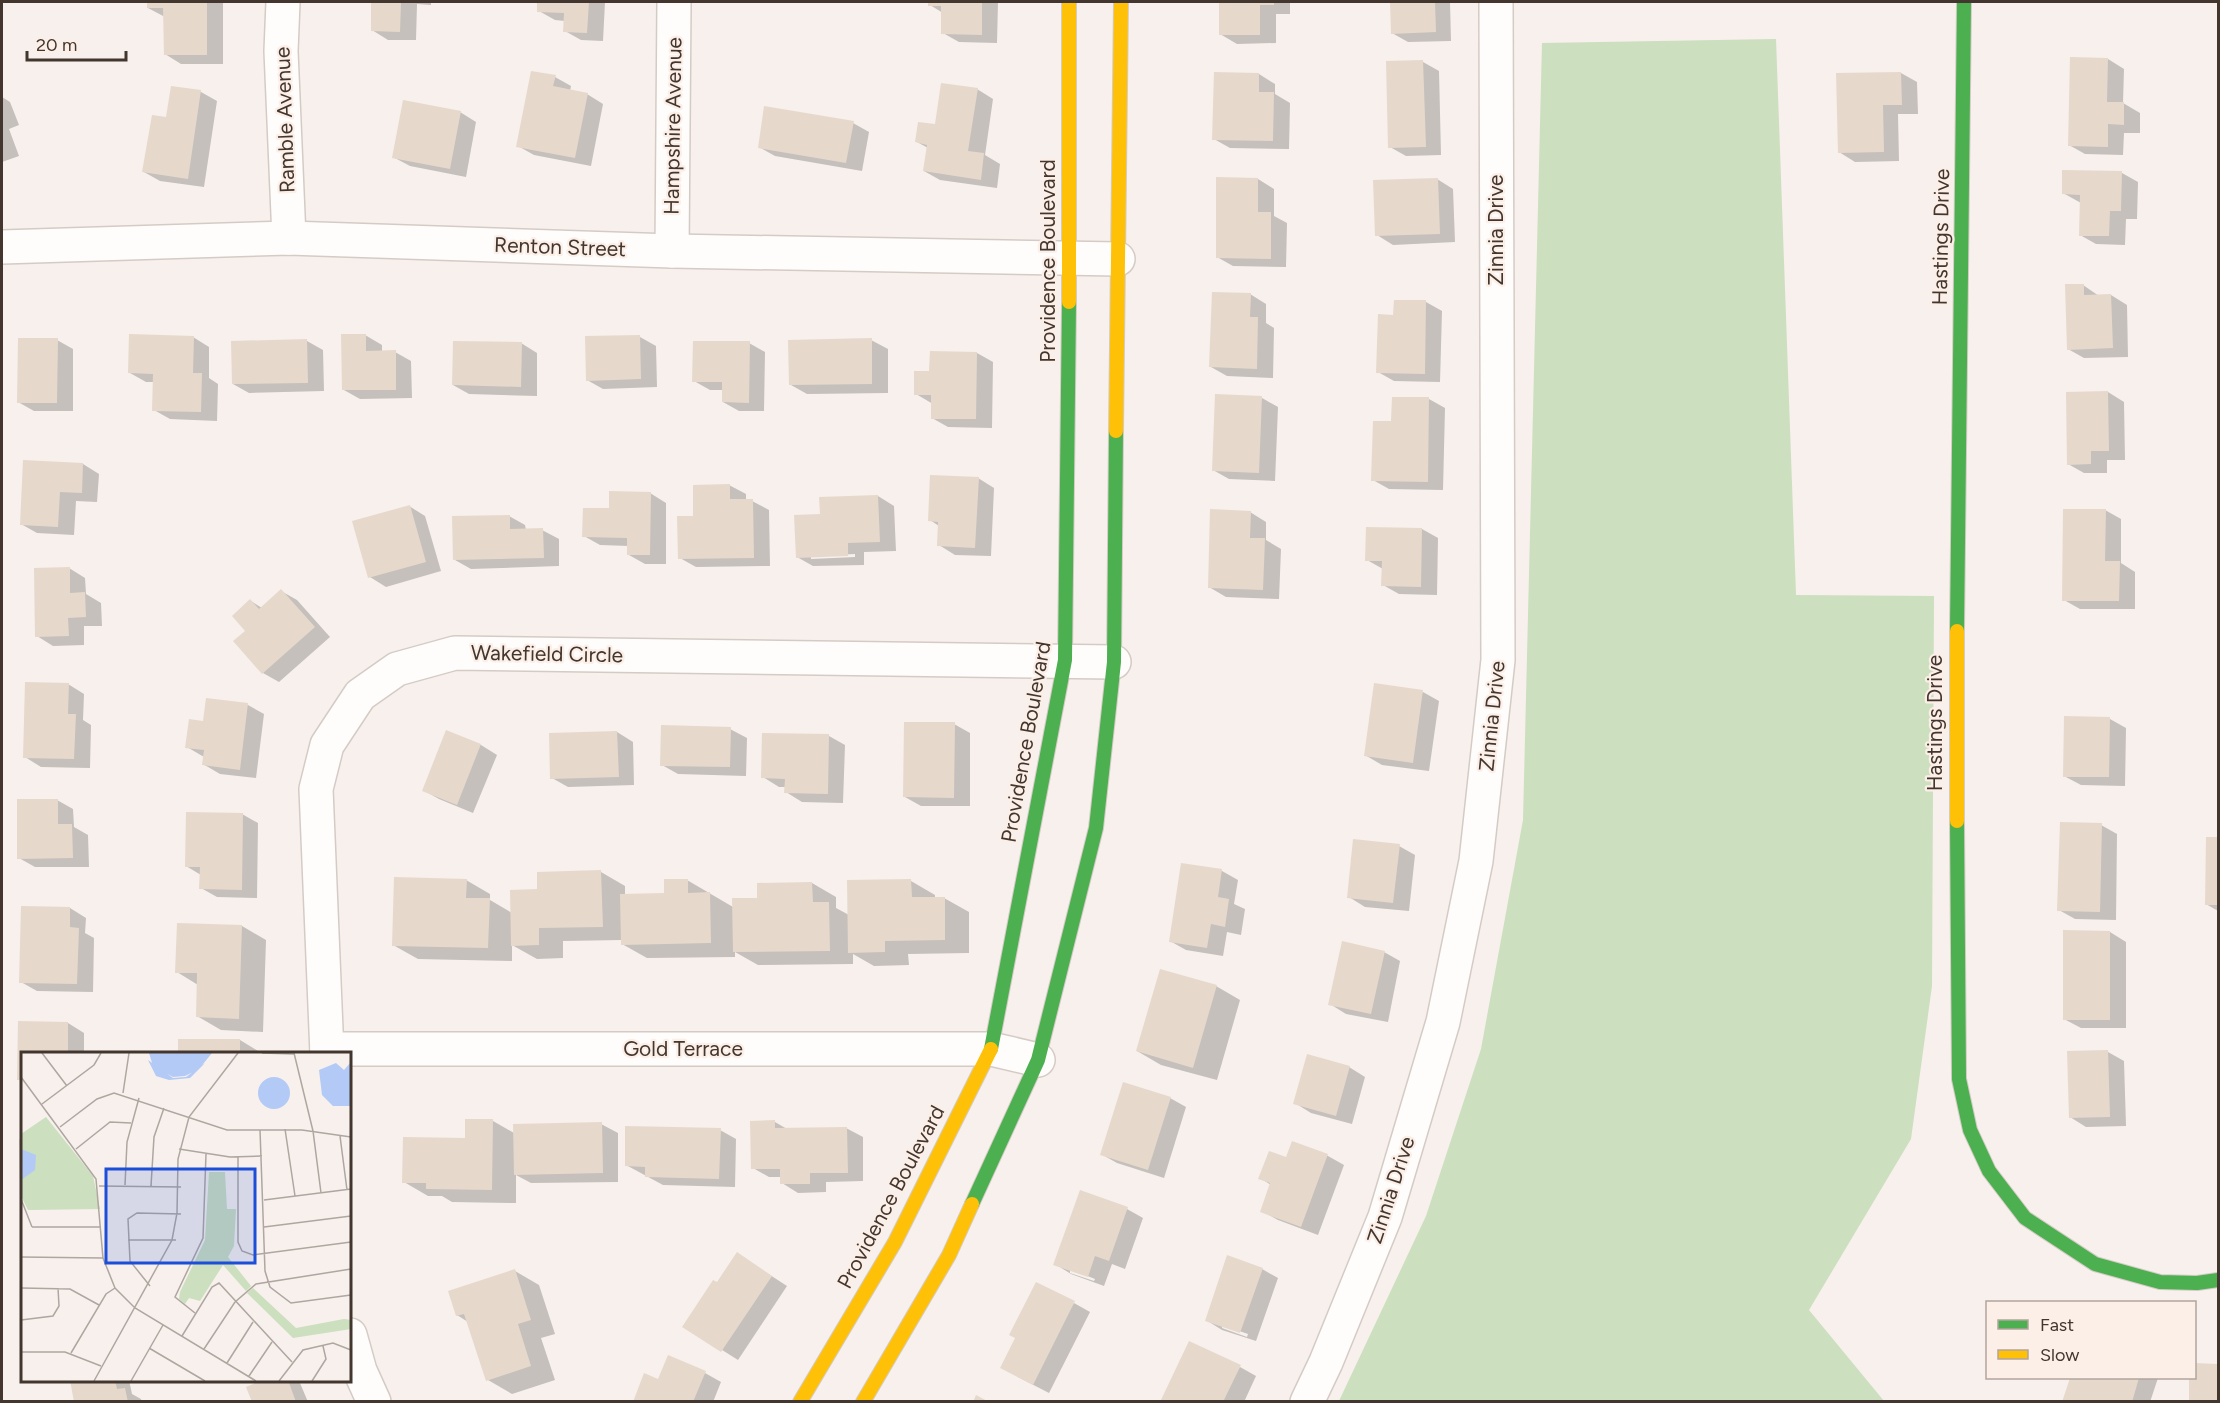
<svg xmlns="http://www.w3.org/2000/svg" width="2220" height="1403" font-family="Figtree,sans-serif">
  <style>
    .green { fill: #ccdfbe }
    .shadow { fill: #0003; fill-rule: evenodd }
    .building { fill: #e6d9cb }
    .lines { fill: none; stroke-linecap: round; stroke-linejoin: round }
    .street-casing { stroke: #d5cbc5; stroke-width: 36 }
    .fast-casing { stroke: #d5cbc5; stroke-width: 16 }
    .slow-casing { stroke: #d5cbc5; stroke-width: 16 }
    .street { stroke: #fefdfc; stroke-width: 33 }
    .fast { stroke: #4caf50; stroke-width: 14 }
    .slow { stroke: #ffc107; stroke-width: 14 }
    .labels { text-anchor: middle; stroke-width: 4.5; stroke-linejoin: round; paint-order: stroke }
    .street-label { font-size: 21px; fill: #43362e; stroke: #fcefe7 }
    .inset-road { fill: none; stroke: #afa6a0; stroke-width: 1.5 }
    .view { fill: #1d4ed8; fill-opacity: 0.15; stroke: #1d4ed8; stroke-width: 3 }
    .inset-edge { fill: none; stroke: #43362e; stroke-width: 3 }
  </style>
  <rect width="100%" height="100%" fill="#f7f0ec"/>
  <path class="green" d="M1776,39L1796,595L1934,596L1932,986L1911,1139L1809,1310L1884,1401H1339L1426,1216L1481,1049L1523,820L1542,43Z"/>
  <g class="shadow">
    <path d="M148,2H223V64H181L165,54V17L148,8Z"/>
    <path d="M373,2H431V5L417,4L416,40H388L372,30Z"/>
    <path d="M539,2H605L603,41L581,40L565,31V21L555,20L539,11Z"/>
    <path d="M930,2H998L997,43L959,42L943,33V13L930,5Z"/>
    <path d="M1220,2H1290V14H1276V43L1237,44L1220,34Z"/>
    <path d="M1391,2H1450L1451,41L1408,42L1392,33Z"/>
    <path d="M2108,59L2124,69L2123,103L2140,113V133H2124L2123,155L2085,154L2069,145Z"/>
    <path d="M1423,62L1439,71L1441,155L1406,156L1390,147Z"/>
    <path d="M1901,73L1917,82L1918,114H1898L1899,161L1855,162L1839,152Z"/>
    <path d="M1259,74L1275,84V94L1290,103L1289,149L1230,148L1214,139Z"/>
    <path d="M555,77L571,86L570,91L587,94L603,104L591,166L534,155L518,146Z"/>
    <path d="M172,87L201,92L217,101L204,187L160,181L144,172L167,119Z"/>
    <path d="M977,89L993,99L985,155L1000,164L997,188L940,180L924,171L928,148L917,142Z"/>
    <path d="M2,97L10,102L19,125L9,129L19,156L2,162Z"/>
    <path d="M460,112L476,122L466,177L410,166L393,157Z"/>
    <path d="M853,123L869,132L862,171L775,156L759,147Z"/>
    <path d="M2063,172L2122,173L2138,182L2137,219H2126L2125,245L2096,244L2080,235L2081,203L2063,193Z"/>
    <path d="M1258,179L1274,189V216L1287,223L1286,267L1233,266L1217,257Z"/>
    <path d="M1437,179L1453,189L1455,242L1393,245L1377,235Z"/>
    <path d="M2083,285L2099,296L2111,295L2127,305L2128,357L2084,358L2068,349Z"/>
    <path d="M1250,294L1266,304V323L1274,328L1273,378L1227,376L1211,367Z"/>
    <path d="M1426,302L1442,311L1440,382L1394,381L1378,372L1394,316Z"/>
    <path d="M365,335L382,345V352H395L411,361L412,398L360,399L344,390Z"/>
    <path d="M193,337L209,347V378L218,384L217,421L170,419L154,410L155,382H146L130,373Z"/>
    <path d="M640,337L656,346L657,387L603,389L587,380Z"/>
    <path d="M57,340L73,349V411H34L18,402Z"/>
    <path d="M871,340L888,349V393L807,394L791,385Z"/>
    <path d="M307,341L323,350L324,391L249,393L233,384Z"/>
    <path d="M521,343L537,353V396L469,394L453,385Z"/>
    <path d="M749,343L765,352L764,411H739L723,402V390H710L694,381Z"/>
    <path d="M977,353L993,362L992,428L948,427L932,418L933,404L916,394L931,373Z"/>
    <path d="M2108,392L2124,402L2125,460H2107V473H2084L2068,464Z"/>
    <path d="M1262,398L1278,407L1275,481L1229,479L1213,470Z"/>
    <path d="M1393,398L1429,399L1445,408L1443,490L1389,489L1373,480L1393,423Z"/>
    <path d="M24,462L83,464L99,474L97,502L76,501L74,535L37,533L21,524Z"/>
    <path d="M978,478L994,488L991,556L955,555L939,545V526L930,520Z"/>
    <path d="M729,485L746,494V501H752L769,510L770,566L696,567L680,558L695,517Z"/>
    <path d="M650,493L666,503V564H645L629,555V546L600,545L584,536L610,509Z"/>
    <path d="M878,496L894,506L896,551L864,552V565L813,566L797,557L821,516ZM855,554V557L811,559V556Z"/>
    <path d="M409,506L425,516L441,571L386,587L370,577Z"/>
    <path d="M2105,510L2121,519V563L2135,572V609H2080L2064,600Z"/>
    <path d="M1250,512L1266,522V540L1281,549L1279,599L1226,597L1209,587Z"/>
    <path d="M509,516L525,525L526,530H542L559,539V566L471,569L455,560Z"/>
    <path d="M1422,529L1438,538L1437,595L1399,594L1383,585V569L1367,560Z"/>
    <path d="M69,568L85,578L86,594L101,603L102,626H84V645L53,646L37,636Z"/>
    <path d="M281,591L297,600L330,637L279,682L263,673L247,631L251,601L262,608Z"/>
    <path d="M68,684L84,694L83,720L91,725L90,768L41,767L25,757Z"/>
    <path d="M1423,692L1439,701L1429,771L1382,765L1365,755Z"/>
    <path d="M208,699L248,705L264,714L256,778L220,774L203,764L204,757L187,747L205,722Z"/>
    <path d="M2065,718L2110,719L2126,728L2125,786L2081,785L2064,776Z"/>
    <path d="M954,724L970,733V806H921L905,797Z"/>
    <path d="M730,729L747,738L746,776L678,774L662,765Z"/>
    <path d="M447,732L481,745L497,755L473,813L439,799L423,790Z"/>
    <path d="M617,732L633,742L634,785L568,787L552,778Z"/>
    <path d="M829,736L845,745L843,803L802,802L786,792V787H779L763,777Z"/>
    <path d="M57,800L73,809L74,827L88,835L89,867H35L19,858Z"/>
    <path d="M242,814L258,823L257,898L217,897L201,888V875L186,866Z"/>
    <path d="M2101,825L2117,834L2116,920L2075,919L2059,910Z"/>
    <path d="M2208,838L2218,839V911L2206,904Z"/>
    <path d="M1399,846L1415,855L1409,911L1365,907L1349,897Z"/>
    <path d="M1182,865L1222,871L1238,880L1234,904L1245,909L1241,935L1227,932L1223,956L1186,950L1170,941Z"/>
    <path d="M601,872L625,886V895H665L687,880L733,907L812,883L836,897V908L849,915L911,881L935,895V898H944L969,912V953L908,954L909,965L874,966L853,954V964L758,965L735,952V957L647,958L622,944V940L563,941V958L537,959L512,945V961L418,959L393,945L466,880L490,894V900L512,913L538,890Z"/>
    <path d="M70,908L86,918L85,933L94,938L93,992L37,991L21,982Z"/>
    <path d="M242,926L266,940L263,1032L221,1030L197,1016L198,985L177,972Z"/>
    <path d="M2065,932H2110L2126,942V1028H2081L2064,1019Z"/>
    <path d="M1384,952L1400,961L1388,1022L1346,1014L1330,1004Z"/>
    <path d="M1216,986L1240,1000L1217,1080L1161,1065L1137,1051Z"/>
    <path d="M19,1023H68L84,1033V1054H22V1082L19,1079Z"/>
    <path d="M240,1040L263,1054H180Z"/>
    <path d="M2108,1052L2124,1061L2126,1126L2086,1127L2070,1117Z"/>
    <path d="M1349,1067L1365,1077L1352,1124L1311,1113L1295,1103Z"/>
    <path d="M1170,1098L1186,1107L1164,1178L1117,1163L1101,1154Z"/>
    <path d="M467,1120L493,1121L514,1133L601,1124L618,1133V1182L531,1183L516,1175V1203L452,1202L442,1196H428L404,1182L467,1140Z"/>
    <path d="M775,1122L787,1129L846,1128L863,1137V1181L826,1182V1192L798,1193L782,1183V1177H769L753,1168Z"/>
    <path d="M720,1130L736,1139L735,1187L663,1185L626,1165Z"/>
    <path d="M1293,1143L1328,1156L1344,1165L1318,1235L1278,1220L1262,1211L1271,1185L1260,1178L1287,1159Z"/>
    <path d="M1127,1209L1143,1218L1125,1269L1112,1264L1104,1286L1071,1274L1055,1264ZM1070,1269L1095,1279L1094,1281L1070,1273Z"/>
    <path d="M753,1264L787,1286L738,1360L684,1326L717,1284Z"/>
    <path d="M1262,1269L1278,1278L1256,1341L1222,1330L1206,1320ZM1222,1325L1248,1334L1247,1337L1222,1328Z"/>
    <path d="M515,1271L539,1285L555,1334L541,1338L555,1380L512,1394L488,1380L468,1322L457,1315Z"/>
    <path d="M1074,1303L1090,1312L1049,1393L1018,1377Z"/>
    <path d="M2194,1365H2218V1402L2190,1401L2191,1378H2194Z"/>
    <path d="M1240,1367L1256,1376L1244,1402H1162Z"/>
    <path d="M705,1373L721,1382L713,1402H634L659,1381Z"/>
    <path d="M2071,1378H2158L2150,1402H2064Z"/>
    <path d="M71,1380H129L132,1394L141,1399L142,1402H75Z"/>
    <path d="M266,1380H297L300,1383L308,1402H253Z"/>
  </g>
  <g class="building">
    <path d="M147,2H207V55H164L163,8H147Z"/>
    <path d="M371,2H401L400,32L371,31Z"/>
    <path d="M537,2H589L587,33L563,32L564,13L537,12Z"/>
    <path d="M928,2H982V35L941,34V6H928Z"/>
    <path d="M1219,2H1274V5H1260V35H1219Z"/>
    <path d="M1390,2H1435L1436,32L1391,34Z"/>
    <path d="M2070,57L2108,58L2107,102H2124V125L2108,124V147L2068,146Z"/>
    <path d="M1423,60L1426,147L1388,148L1386,61Z"/>
    <path d="M531,71L556,75L553,86L588,93L575,158L516,147Z"/>
    <path d="M1214,72L1259,73V92H1274L1273,141L1212,140Z"/>
    <path d="M1901,72L1902,105H1883L1884,152L1838,153L1836,73Z"/>
    <path d="M941,83L978,88L968,151L984,153L981,180L923,171L927,145L915,142L918,122L935,124Z"/>
    <path d="M171,86L201,90L188,179L142,172L152,115L166,117Z"/>
    <path d="M403,100L461,111L450,169L392,158Z"/>
    <path d="M764,106L854,121L846,163L758,148Z"/>
    <path d="M2062,170L2122,171L2121,211H2110L2109,236H2079L2080,195L2062,194Z"/>
    <path d="M1216,177L1258,178V212H1271V259L1216,258Z"/>
    <path d="M1438,178L1440,234L1375,236L1373,180Z"/>
    <path d="M2065,284H2084V295L2111,294L2113,348L2067,350Z"/>
    <path d="M1212,292L1251,293L1250,317H1258L1257,369L1209,367Z"/>
    <path d="M1394,300H1426L1425,374L1376,373L1378,314L1393,315Z"/>
    <path d="M129,334L194,336L193,373H202L201,412L152,411L153,374L128,373Z"/>
    <path d="M341,334H366V351L396,350V390H342Z"/>
    <path d="M640,335L641,379L586,381L585,336Z"/>
    <path d="M18,338H58L57,403H17Z"/>
    <path d="M872,338V384L789,385L788,340Z"/>
    <path d="M307,339L308,383L232,384L231,341Z"/>
    <path d="M453,341L522,342L521,387L452,385Z"/>
    <path d="M693,341H750L749,403L722,402V382H692Z"/>
    <path d="M930,351L977,352L976,419H931V395H914V371H929Z"/>
    <path d="M2108,391L2109,451H2091V464L2067,465L2066,392Z"/>
    <path d="M1215,394L1262,396L1259,473L1212,471Z"/>
    <path d="M1392,397H1429L1428,482L1371,481L1373,421H1391Z"/>
    <path d="M23,460L83,463L82,493L60,492L58,527L20,525Z"/>
    <path d="M930,475L979,477L975,548L937,546L938,522L928,521Z"/>
    <path d="M730,484V499H753L754,558L678,559L677,516H693V485Z"/>
    <path d="M609,491L651,492L650,555H627V538L582,537L583,508H609Z"/>
    <path d="M878,495L880,542L848,543V556L796,558L794,515L820,514L819,497Z"/>
    <path d="M410,505L426,562L368,578L352,521Z"/>
    <path d="M1210,509L1251,511L1250,538H1265L1263,590L1208,588Z"/>
    <path d="M2063,509H2106L2105,561H2120L2119,601H2062Z"/>
    <path d="M510,515V529L543,528L544,558L453,560L452,516Z"/>
    <path d="M1366,527L1422,528L1421,587L1381,586L1382,561H1365Z"/>
    <path d="M70,567V593L85,592L86,617L68,618L69,636L35,637L34,568Z"/>
    <path d="M281,589L315,627L262,674L233,641L245,631L232,616L250,599L259,609Z"/>
    <path d="M25,682L69,683L68,714H76L74,759L23,758Z"/>
    <path d="M1374,683L1423,690L1413,763L1364,756Z"/>
    <path d="M206,698L248,703L240,770L202,765L204,750L185,748L189,719L203,721Z"/>
    <path d="M2064,716L2110,717L2109,777H2063Z"/>
    <path d="M904,722H955L954,798L903,797Z"/>
    <path d="M661,725L731,727L730,767L660,766Z"/>
    <path d="M446,730L481,744L457,805L422,791Z"/>
    <path d="M617,731L619,777L550,779L549,733Z"/>
    <path d="M762,733L829,734L828,794L784,793L785,779L761,778Z"/>
    <path d="M17,799H58V824H72L73,858L17,859Z"/>
    <path d="M186,812L243,813L242,890L199,889L200,867H185Z"/>
    <path d="M2060,822L2102,823L2100,912L2057,911Z"/>
    <path d="M2206,837H2218V905H2205Z"/>
    <path d="M1353,839L1400,844L1393,903L1347,898Z"/>
    <path d="M1181,863L1222,869L1218,897L1229,899L1225,927L1211,924L1207,948L1169,942Z"/>
    <path d="M601,870L603,927L539,928V945L511,946L510,890L537,889V872Z"/>
    <path d="M394,877L467,879L466,898H490L488,948L392,946Z"/>
    <path d="M664,879H688V893L710,892L711,943L621,945L620,894L664,893Z"/>
    <path d="M911,879L912,897H945V940L885,941V952L848,953L847,880Z"/>
    <path d="M812,882L813,902H829L830,951L733,952L732,898H757V883Z"/>
    <path d="M21,906L70,907V927L79,928L77,984L19,983Z"/>
    <path d="M177,923L242,925L239,1019L196,1017L197,973H175Z"/>
    <path d="M2063,930L2110,931V1020H2063Z"/>
    <path d="M1342,941L1385,951L1371,1014L1328,1005Z"/>
    <path d="M1160,969L1217,985L1193,1068L1136,1051Z"/>
    <path d="M18,1021L68,1022V1054H22V1080H17Z"/>
    <rect x="178" y="1039" width="62" height="15"/>
    <path d="M2108,1050L2110,1117L2069,1118L2067,1051Z"/>
    <path d="M1307,1054L1350,1066L1336,1116L1293,1104Z"/>
    <path d="M1123,1082L1171,1097L1148,1170L1100,1155Z"/>
    <path d="M465,1119H493L492,1190L426,1189V1183H402L403,1137L465,1138Z"/>
    <path d="M775,1120V1128L847,1127L848,1173H810V1184H780V1169H751L750,1121Z"/>
    <path d="M602,1122L603,1173L514,1175L513,1124Z"/>
    <path d="M625,1126L721,1128L719,1179L645,1177V1167L625,1166Z"/>
    <path d="M19,1139H22V1184H20Z"/>
    <path d="M1292,1141L1328,1154L1301,1227L1260,1212L1270,1183L1258,1179L1269,1151L1286,1157Z"/>
    <path d="M1080,1190L1128,1207L1109,1261L1095,1256L1088,1277L1053,1265Z"/>
    <path d="M737,1252L772,1276L721,1352L682,1327L713,1280L717,1282Z"/>
    <path d="M1227,1255L1263,1268L1240,1333L1205,1321Z"/>
    <path d="M515,1269L531,1320L518,1324L531,1366L486,1381L464,1314L456,1316L448,1291Z"/>
    <path d="M1036,1282L1075,1301L1033,1385L1000,1368L1015,1338L1009,1335Z"/>
    <path d="M1189,1341L1241,1365L1223,1402H1160Z"/>
    <path d="M668,1355L706,1371L693,1402H633L644,1373L658,1379Z"/>
    <path d="M2194,1363L2218,1364V1402H2189V1378H2194Z"/>
    <path d="M2070,1378H2139L2132,1402H2062Z"/>
    <path d="M70,1380H115L117,1389L125,1388L128,1402H74Z"/>
    <path d="M262,1380H288L296,1402H252L246,1387Z"/>
    <path d="M976,1395L989,1402H973Z"/>
  </g>
  <g class="lines">
    <defs>
      <g id="street">
        <path d="M283,2L281,51L289,238"/>
        <path d="M2,247L289,238L672,251L1118,259"/>
        <path d="M672,251L674,2"/>
        <path d="M327,1049H991L1038,1060"/>
        <path d="M327,1054L316,789L327,745L360,695L397,669L455,653L1114,662"/>
        <path d="M350,1335L360,1371L374,1402"/>
        <path d="M1307,1402L1326,1362L1385,1217L1443,1022L1476,861L1498,660L1496,2"/>
      </g>
      <g id="fast">
        <path d="M1957,631L1964,2"/>
        <path d="M1957,821L1959,1079L1970,1130L1989,1171L2025,1218L2095,1264L2160,1282L2197,1283L2218,1280"/>
        <path d="M991,1049L1065,660L1069,302"/>
        <path d="M972,1204L1038,1060L1096,828L1114,662L1116,431"/>
      </g>
      <g id="slow">
        <path d="M1069,2V302"/>
        <path d="M1116,431L1121,2"/>
        <path d="M1957,821V631"/>
        <path d="M800,1402L895,1242L991,1049"/>
        <path d="M863,1402L949,1255L972,1204"/>
      </g>
    </defs>
    <use href="#street" class="street-casing"/>
    <use href="#fast" class="fast-casing"/>
    <use href="#slow" class="slow-casing"/>
    <use href="#street" class="street"/>
    <use href="#fast" class="fast"/>
    <use href="#slow" class="slow"/>
  </g>
  <g class="labels">
    <g class="street-label">
      <text transform="translate(285 120) rotate(-92)" y="7">Ramble Avenue</text>
      <text transform="translate(673 126) rotate(-89)" y="7">Hampshire Avenue</text>
      <text transform="translate(1496 230) rotate(-90)" y="7">Zinnia Drive</text>
      <text transform="translate(1941 237) rotate(-89)" y="7">Hastings Drive</text>
      <text transform="translate(560 247) rotate(2)" y="7">Renton Street</text>
      <text transform="translate(1048 261) rotate(-90)" y="7">Providence Boulevard</text>
      <text transform="translate(547 654) rotate(1)" y="7">Wakefield Circle</text>
      <text transform="translate(1492 716) rotate(-84)" y="7">Zinnia Drive</text>
      <text transform="translate(1935 723) rotate(-90)" y="7">Hastings Drive</text>
      <text transform="translate(1026 742) rotate(-80)" y="7">Providence Boulevard</text>
      <text x="683" y="1056">Gold Terrace</text>
      <text transform="translate(1391 1190) rotate(-72)" y="7">Zinnia Drive</text>
      <text transform="translate(891 1197) rotate(-62)" y="7">Providence Boulevard</text>
    </g>
  </g>
  <g transform="translate(21 1052)">
    <rect width="330" height="330" fill="#f7f0ec"/>
    <path d="M25,65L72,124L79,157L7,158L0,144V82ZM188,120H204L206,157H215L213,194L207,205L230,234L225,239L202,213L179,249L168,246L164,252L158,247L159,240L184,188ZM232,236L275,276L323,267L330,268V277L272,286L226,241Z" fill="#ccdfbe"/>
    <path d="M128,1H191L178,17L164,24L152,25L132,14ZM127,8L152,26L165,25L184,11L169,26L148,28L135,24ZM330,10V54H312L301,43L298,18L315,11L323,18ZM237 41a16 16 0 1 1 32 0a16 16 0 1 1-32 0ZM0,97L15,103L14,118L0,128Z" fill="#b2caf5"/>
    <path class="inset-road" d="M21,1L46,34M241,1L273,2M273,1L292,79L300,141M0,25L75,127L82,206L94,236L114,256L235,329M102,41L108,1M21,52L73,13L80,1M39,75L76,47L93,41L206,78H281L330,85M264,77L274,144M239,78L244,219L249,235L270,251L330,243M319,84L326,138M55,97L89,70L110,71M158,97L209,105L241,104M217,105V190L221,199L232,203L330,190M104,133L106,90L118,46M78,134L160,135M130,134L133,85L143,56M0,147L11,175M243,148L330,137M11,175H80M243,175L330,164M107,188H155M0,205L82,206M129,234L109,209L107,167L116,161L160,162M0,236L49,237L78,253M174,261L154,245L182,186L185,102M0,268L32,264L38,254L37,236M161,284L191,235L198,231L271,310M128,296L184,329M183,297L214,250L235,232L330,217M0,300H44L80,314M50,301L85,242L94,236M206,311L232,270M228,324L251,290M73,329L151,188L156,161L157,107L168,65L217,1M110,329L142,273M258,329L282,298L312,291L330,298M291,329L305,307L302,294"/>
    <path class="view" d="M85,117H234V211H85Z"/>
    <rect width="330" height="330" class="inset-edge"/>
  </g>
  <rect width="2220" height="1403" fill="none" stroke="#43362e" stroke-width="6"/>
  <rect x="1986" y="1301" width="210" height="78" fill="#fcefe7" stroke="#b2a59d" stroke-width="1.5"/>
  <rect x="1998" y="1320" width="30" height="9" fill="#4caf50" stroke="#b2a59d" stroke-width="1.5"/>
  <text x="2040" y="1331" font-size="18" fill="#43362e">Fast</text>
  <rect x="1998" y="1350" width="30" height="9" fill="#ffc107" stroke="#b2a59d" stroke-width="1.5"/>
  <text x="2040" y="1361" font-size="18" fill="#43362e">Slow</text>
  <path d="M27 51v9h99v-9" fill="none" stroke="#43362e" stroke-width="3"/>
  <text x="36" y="51" font-size="18" fill="#43362e" stroke="#fcefe7" stroke-width="4.5" paint-order="stroke">20 m</text>
</svg>
